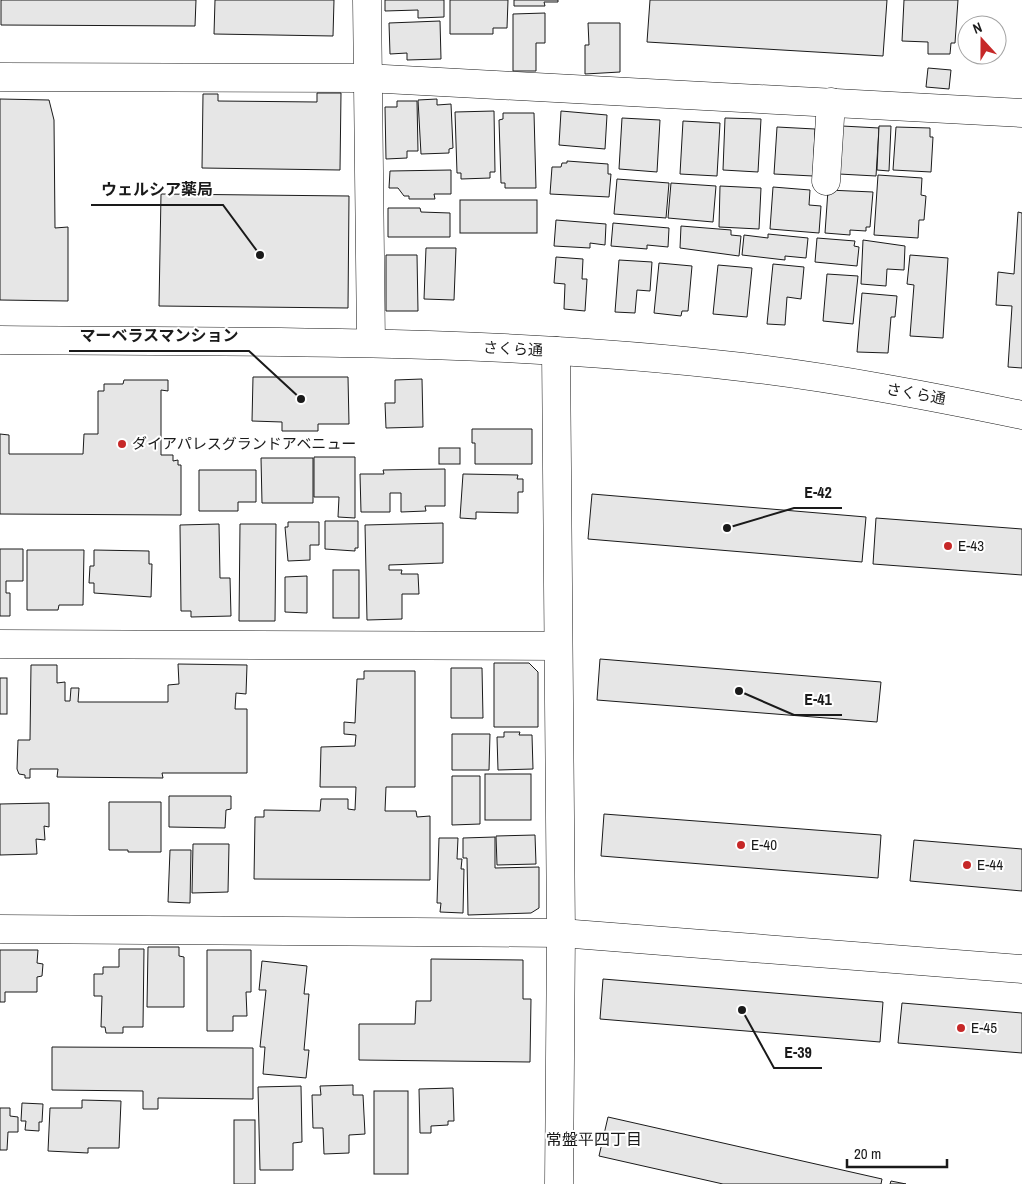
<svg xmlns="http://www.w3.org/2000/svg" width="1022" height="1184" font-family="'Archivo Narrow','Noto Sans JP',sans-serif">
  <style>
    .building { fill: #e6e6e6; stroke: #1a1a1a }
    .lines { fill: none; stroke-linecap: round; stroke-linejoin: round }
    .minor-casing { stroke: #1a1a1a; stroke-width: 29 }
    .minor { stroke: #fff; stroke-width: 28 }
    .poi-dot { fill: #c62828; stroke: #fff; stroke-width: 2 }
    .labels { text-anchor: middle; stroke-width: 4; stroke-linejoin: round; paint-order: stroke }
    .street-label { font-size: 15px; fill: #1a1a1a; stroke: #fff }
    .poi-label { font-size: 15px; fill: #1a1a1a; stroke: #fff; text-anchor: start }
    .neighbourhood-label { font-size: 16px; fill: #1a1a1a; stroke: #fff }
    .leader { fill: none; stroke: #1a1a1a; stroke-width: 2 }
    .callout-dot { fill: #1a1a1a; stroke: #fff; stroke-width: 2 }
    .callout-label { font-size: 16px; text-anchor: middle; font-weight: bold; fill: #1a1a1a; stroke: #fff; stroke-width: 4; stroke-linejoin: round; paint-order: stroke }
  </style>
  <rect width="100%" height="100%" fill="#fff"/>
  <g class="building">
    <path d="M1,0H196L195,26L1,25Z"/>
    <path d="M215,0H334L333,36L214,34Z"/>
    <path d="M385,0H444V17L418,18V10L385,11Z"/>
    <path d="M450,0H508L507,28H493V34H450Z"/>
    <path d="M514,0H558V2H544L545,6H514Z"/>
    <path d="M650,0H887L883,56L647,42Z"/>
    <path d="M904,0H958L955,43H951L950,54H928V42L902,41Z"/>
    <path d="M545,13V43H536V71H513V14Z"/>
    <path d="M440,21L441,59L407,60V53L390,54L389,23Z"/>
    <path d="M588,23H620V72L585,74V45H589Z"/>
    <path d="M928,68L951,70L949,89L926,87Z"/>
    <path d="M317,93H341L340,170L202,168L203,94H218V101L317,102Z"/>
    <path d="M0,99L49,100L54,120L55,228L68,227V301L0,300Z"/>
    <path d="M437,99V105L451,104L453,148L449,149V153L421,154L418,100Z"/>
    <path d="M397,101H417L418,151H407V158L386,159L385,107H397Z"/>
    <path d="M494,111L495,172H490V178L461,179V173H457L455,112Z"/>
    <path d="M561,111L607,115L605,149L559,145Z"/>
    <path d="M503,113H534L536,188H505V183H501L499,120L503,119Z"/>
    <path d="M622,118L660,120L657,172L619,169Z"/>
    <path d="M725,118L761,119L758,172L723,170Z"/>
    <path d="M683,121L720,123L717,176L680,174Z"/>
    <path d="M842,126L879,128L876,176L839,174Z"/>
    <path d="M879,126H891L889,171L877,170Z"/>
    <path d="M777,127L815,129L813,176L774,174Z"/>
    <path d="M896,127L930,128V137H933L931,172L893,170Z"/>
    <path d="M567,161L608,164V174H611L609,197L550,194L552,167H561L562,163H567Z"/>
    <path d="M451,170V194H434L435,199H409V196H404L398,188H389L390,171Z"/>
    <path d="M878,175L922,178L921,195L926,196L924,220H919L918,238L874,235Z"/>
    <path d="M617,179L669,183L666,218L614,214Z"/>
    <path d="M671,183L716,186L713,222L668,218Z"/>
    <path d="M720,186L761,188L759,229L719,227Z"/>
    <path d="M773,187L810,190L809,205L821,206L819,233L770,229Z"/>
    <path d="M828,190L873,192L870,227H866V231L850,230V235L825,233Z"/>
    <path d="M161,194L349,196L348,308L159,306Z"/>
    <rect x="460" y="200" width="77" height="33"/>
    <path d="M388,208H420L421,212L450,213V237H388Z"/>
    <path d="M1018,212L1022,213V368L1008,367L1012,306L996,305L998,272L1014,274Z"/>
    <path d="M556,220L606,224L605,245L590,243V248L554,246Z"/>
    <path d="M613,223L669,228L668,247L647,245V249L611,246Z"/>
    <path d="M681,226L731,230V235L741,236L739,256L680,248Z"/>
    <path d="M768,234L808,238L806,258L785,256V260L742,255L744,235L768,238Z"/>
    <path d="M817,238L855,241L854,246L859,247L857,266L815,262Z"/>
    <path d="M863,240L905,246L904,270L887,269L886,286L861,284Z"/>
    <path d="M426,248H456L454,300L424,299Z"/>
    <path d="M386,255H417L418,311H386Z"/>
    <path d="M910,255L948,258L943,338L910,336L914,285L907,284Z"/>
    <path d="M556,257L583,259L582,279H587L585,311L564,309L565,284L554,283Z"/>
    <path d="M619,260L652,262L650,291L637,290L635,313L615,312Z"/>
    <path d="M659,263L692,266L688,311H682L681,316L654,313Z"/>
    <path d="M773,264L804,267L801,299L787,297L785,325L767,324Z"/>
    <path d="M718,265L752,268L747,317L713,314Z"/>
    <path d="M827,274L858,276L853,324L823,321Z"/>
    <path d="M862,293L897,296L895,317H891L888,353L857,352Z"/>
    <path d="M253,377H348L349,424H318V431H282V422L252,421Z"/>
    <path d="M422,379L423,427L386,428L385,403H395V380Z"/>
    <path d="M124,380H168V391L161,390V455H173V461L178,460V465H181V515L0,514V434L9,435V454H83L84,434H98V391H104V384H123Z"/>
    <path d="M472,429H532V464H475V443H472Z"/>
    <rect x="439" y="448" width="21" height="16"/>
    <path d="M314,457H355V518L338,517L339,497H314Z"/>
    <path d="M261,458H313V503H262Z"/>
    <path d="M445,469V506H425L426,511L401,512V493H390V512H361L360,474H384L383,470Z"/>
    <path d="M199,470H256V502H238V511H199Z"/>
    <path d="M463,474L518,475L517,479H523V492H518V513L476,512V519L460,518Z"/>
    <path d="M592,494L866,517L862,562L588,539Z"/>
    <path d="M876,518L1022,529V575L873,564Z"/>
    <path d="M325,521H358V548H355V551L325,549Z"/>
    <path d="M288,522H319V545H310V560L288,561L285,527H288Z"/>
    <path d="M443,523V563L389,565V570H402L401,574H418L419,594H402V619L367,620L365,525Z"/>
    <path d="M219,524L220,578H230L231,616L191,617V611H181L180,525Z"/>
    <path d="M240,524H276L275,621H239Z"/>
    <path d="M0,549H23V581H6V593H10V616H0Z"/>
    <path d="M27,550H84L83,605H59L58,610H27Z"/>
    <path d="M94,550L149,551V564H152L151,597L94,593V583H89L90,566H94Z"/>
    <rect x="333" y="570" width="26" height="48"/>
    <path d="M307,576V613L285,612V577Z"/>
    <path d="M600,659L881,682L877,722L597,700Z"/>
    <path d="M494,663H529L538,672V727H494Z"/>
    <path d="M178,664L247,665L246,694L236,693L235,709H247V773H162L163,778L57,777L58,769H30V778H25V775L19,774L17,769L18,740H30L31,665H57V683L65,682V701H70L71,688H79L78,702H168V685L179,684Z"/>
    <path d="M451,668H482L483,718H451Z"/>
    <path d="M364,671H415V787H386L385,811H416L417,817L430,816V880L254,879L255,817H264V810L320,811L321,799H348V809L355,810L356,787H320L321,747L355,746L356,735L344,734V722L355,723L357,679H364Z"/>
    <rect x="0" y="678" width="7" height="36"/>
    <path d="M504,732H520L519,735H532L533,769L498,770L497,737H504Z"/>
    <path d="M452,734H490L489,770H452Z"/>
    <rect x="485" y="774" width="46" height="46"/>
    <path d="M452,776H480V824L452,825Z"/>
    <path d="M169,796H231V809L226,810L225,828L169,827Z"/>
    <path d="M109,802H161V852H128V850H109Z"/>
    <path d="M49,803V827L44,826L45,840L36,839L37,854L0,855V804Z"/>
    <path d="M604,814L881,835L878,878L601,856Z"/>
    <path d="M535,835L536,864L497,865L496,836Z"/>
    <path d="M495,837V868L539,867V908L531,913L468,915L467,858H463V838Z"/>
    <path d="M439,838H458L457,859H462L461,869H464L463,913L440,912L441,903H437Z"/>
    <path d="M914,840L1022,849V891L910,881Z"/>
    <path d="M193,844H229L228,892L192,893Z"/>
    <path d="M170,850H191L190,903L168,902Z"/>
    <path d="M148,947H179V956L184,957V1007H147Z"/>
    <path d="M119,949H144L143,1027H123V1033H106L105,1027H101L102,996H94V974H103V967H119Z"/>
    <path d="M0,950H38L37,963L43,964L42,976L37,977V992H5V1002H0Z"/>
    <path d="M207,950H251V992H246L247,1016H233V1031H207Z"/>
    <path d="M431,959L523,960V999H531L530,1062L359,1060V1024H415L416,1001H431Z"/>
    <path d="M262,961L307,966L304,994H309L304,1050H309L306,1078L263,1074L265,1047H260L266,990H259Z"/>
    <path d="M603,979L883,1002L880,1042L600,1019Z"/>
    <path d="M902,1003L1022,1013V1053L898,1043Z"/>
    <path d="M52,1047L253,1048V1099L158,1098V1109H143V1091L52,1090Z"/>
    <path d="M353,1085V1095H363L365,1134L349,1135V1153L324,1154L323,1128H313L312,1095H321L320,1086Z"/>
    <path d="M301,1086L302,1142L293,1143V1170H260L258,1087Z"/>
    <path d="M453,1088L454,1121H448V1125L431,1126V1133H420L419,1089Z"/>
    <rect x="374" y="1091" width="34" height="83"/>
    <path d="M82,1100L121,1101L119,1148H88V1153L48,1151L50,1108H82Z"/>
    <path d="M22,1103L43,1104L42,1122H39V1131L25,1130L26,1121H21Z"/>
    <path d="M0,1108H10V1116L18,1117V1132H8L7,1150H0Z"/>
    <path d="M608,1117L882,1179L881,1184H723L599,1156Z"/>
    <rect x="234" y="1120" width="21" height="64"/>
    <path d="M891,1181L906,1184H890Z"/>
  </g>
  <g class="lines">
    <defs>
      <g id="minor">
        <path d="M367,0L371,342"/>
        <path d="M0,77L366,78L1022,113"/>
        <path d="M826,181L831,102"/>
        <path d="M0,340C248,342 496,338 742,367C836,378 929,396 1022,415"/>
        <path d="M556,351L561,933L559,1184"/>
        <path d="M0,644L558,646"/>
        <path d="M0,929L561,933L1022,969"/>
      </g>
    </defs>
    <use href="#minor" class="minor-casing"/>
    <use href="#minor" class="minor"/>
  </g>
  <g class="poi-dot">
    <circle cx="122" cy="444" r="5"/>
    <circle cx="948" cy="546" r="5"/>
    <circle cx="741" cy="845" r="5"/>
    <circle cx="967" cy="865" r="5"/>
    <circle cx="961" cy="1028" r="5"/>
  </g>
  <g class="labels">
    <g class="street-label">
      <text transform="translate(513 349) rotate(3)" y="5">さくら通</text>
      <text transform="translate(916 394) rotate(10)" y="5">さくら通</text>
    </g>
    <g class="poi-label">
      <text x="132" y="449">ダイアパレスグランドアベニュー</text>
      <text x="958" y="551">E-43</text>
      <text x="751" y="850">E-40</text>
      <text x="977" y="870">E-44</text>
      <text x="971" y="1033">E-45</text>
    </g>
    <g class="neighbourhood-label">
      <text x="594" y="1145">常盤平四丁目</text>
    </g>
  </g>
  <path class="leader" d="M260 255L223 205H91M301 399L249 351H69M727 528L794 508H842M739 691L794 715H842M742 1010L774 1068H822"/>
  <g class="callout-dot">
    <circle cx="260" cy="255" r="5"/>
    <circle cx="301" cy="399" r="5"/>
    <circle cx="727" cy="528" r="5"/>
    <circle cx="739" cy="691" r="5"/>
    <circle cx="742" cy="1010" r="5"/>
  </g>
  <g class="callout-label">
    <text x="157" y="195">ウェルシア薬局</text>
    <text x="159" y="341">マーベラスマンション</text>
    <text x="818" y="498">E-42</text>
    <text x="818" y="705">E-41</text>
    <text x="798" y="1058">E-39</text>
  </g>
  <g transform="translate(982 40) rotate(339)"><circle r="24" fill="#ffffff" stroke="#a3a3a3"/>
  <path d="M0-4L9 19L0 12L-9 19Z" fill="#c62828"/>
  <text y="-8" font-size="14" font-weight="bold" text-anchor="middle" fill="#1a1a1a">N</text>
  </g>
  <path d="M847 1159v8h100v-8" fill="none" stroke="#1a1a1a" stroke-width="2.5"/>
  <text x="854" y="1159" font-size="15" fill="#1a1a1a" stroke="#ffffff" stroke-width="4" paint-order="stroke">20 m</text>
</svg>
